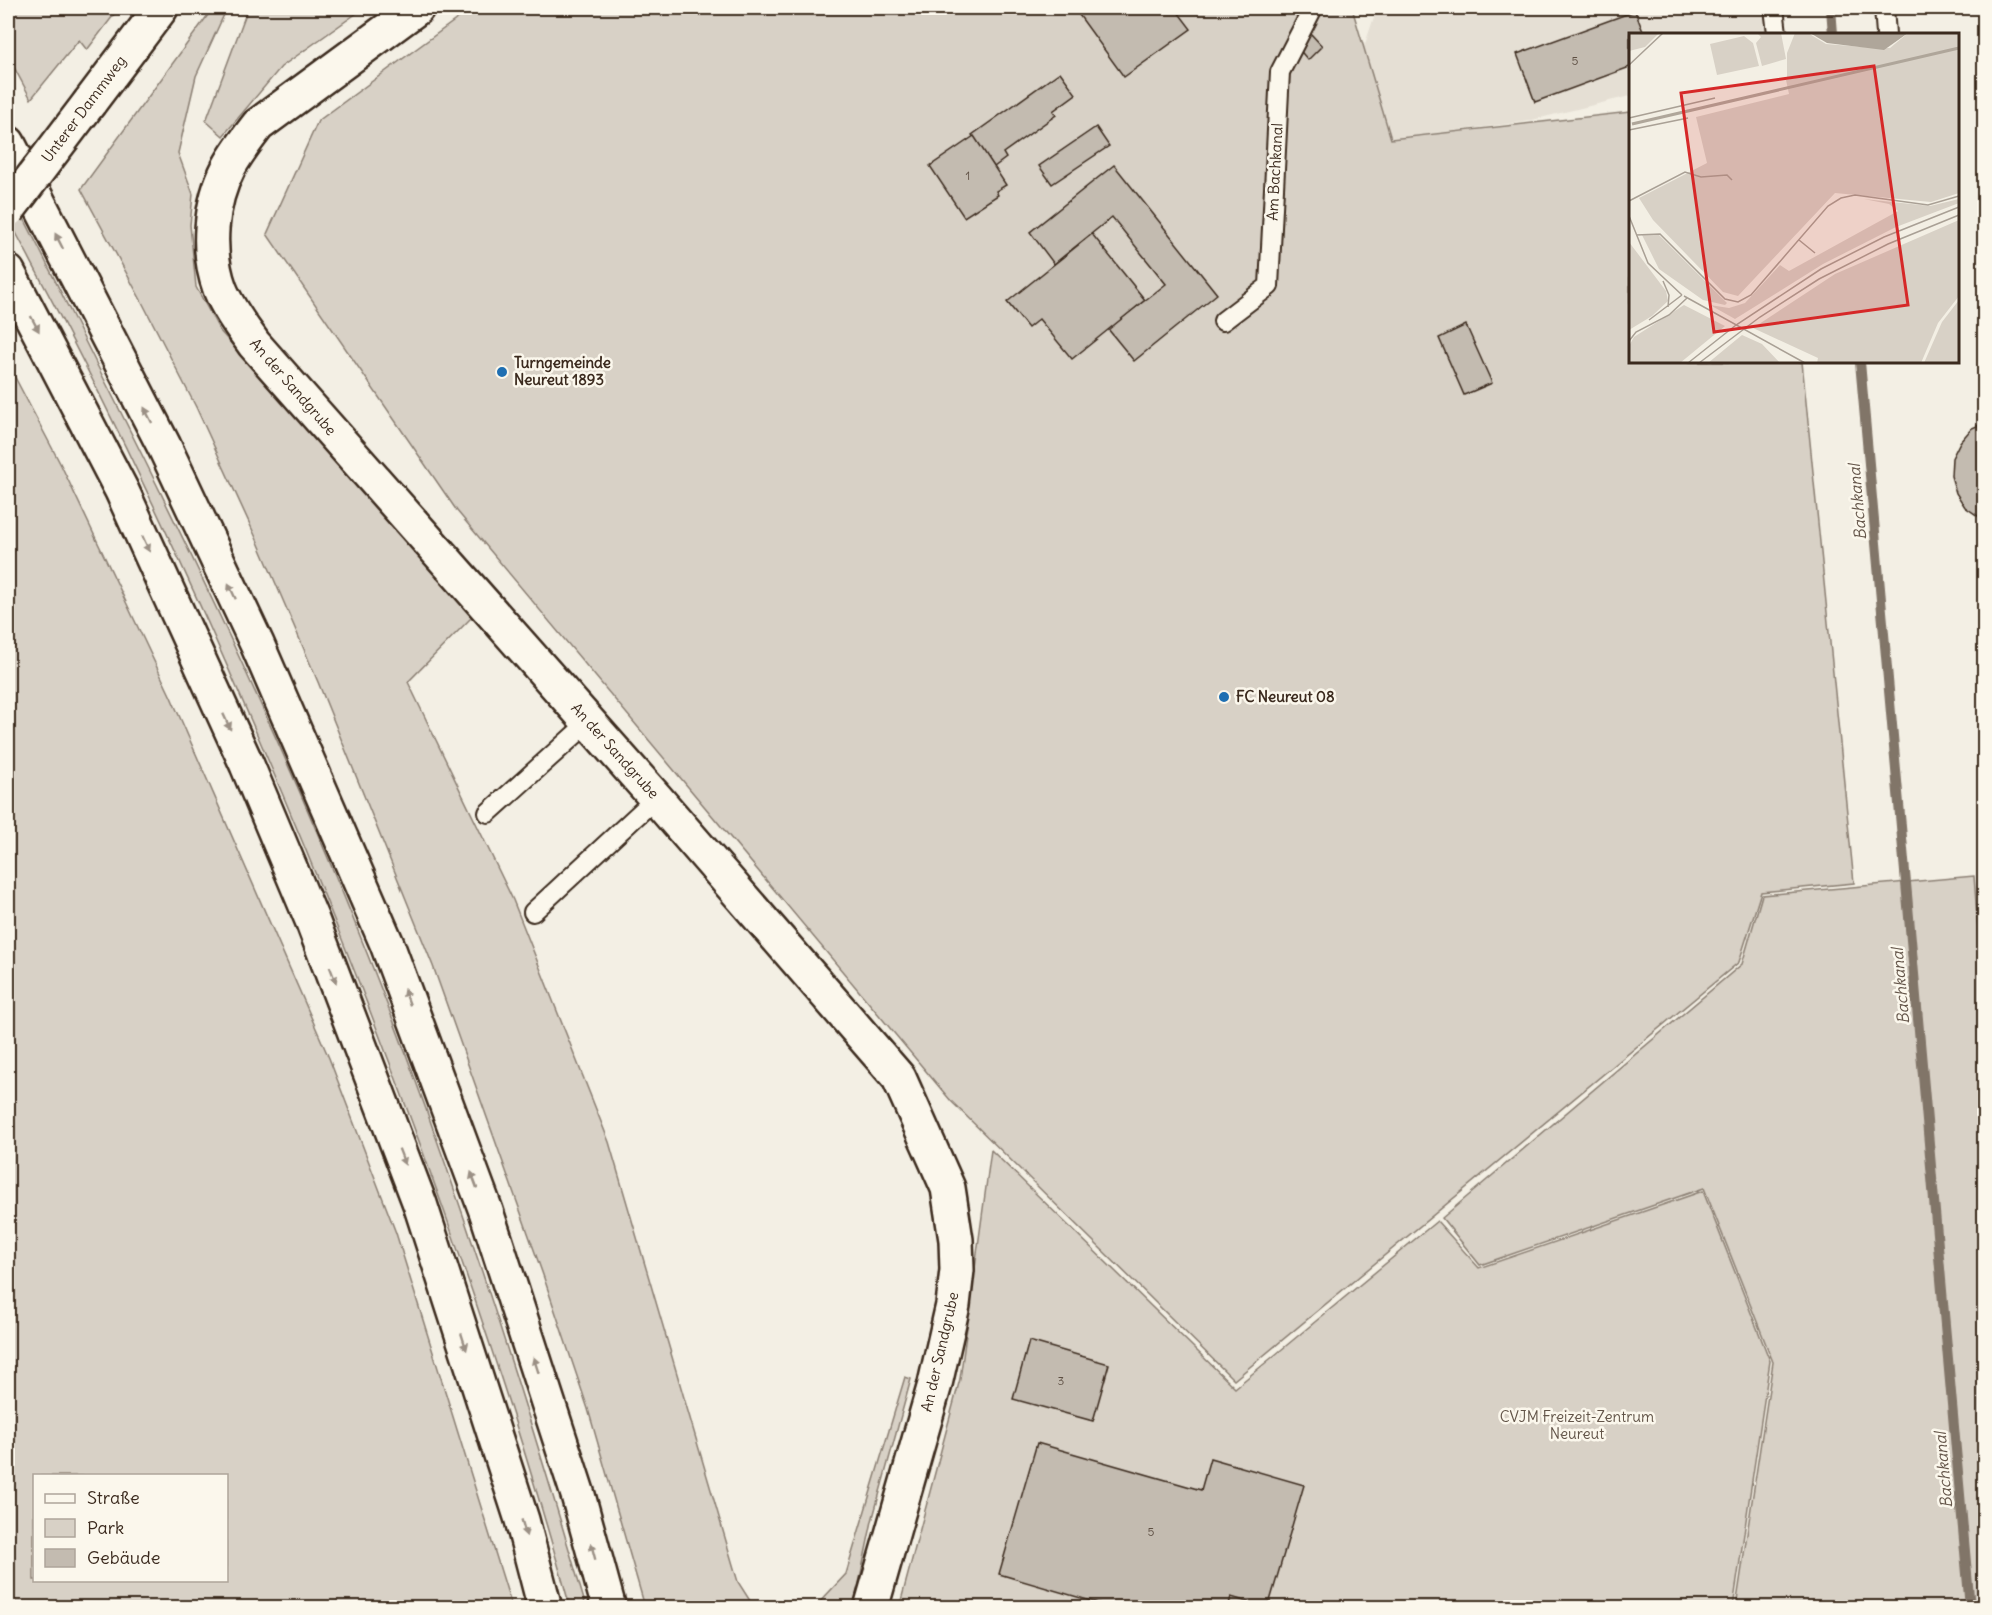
<svg xmlns="http://www.w3.org/2000/svg" width="1992" height="1615" font-family="Delius,sans-serif">
  <style>
    .built { fill: #e5dfd4 }
    .green { fill: #d8d1c6; stroke: #8a7e72; stroke-width: 1.5; fill-rule: evenodd }
    .lines { fill: none; stroke-linecap: round; stroke-linejoin: round }
    .stream { stroke: #817468; stroke-width: 10 }
    .building { fill: #c3bbb0; stroke: #3b2a1e; stroke-width: 1.5 }
    .lane-casing { stroke: #3b2a1e; stroke-width: 22 }
    .street-casing { stroke: #3b2a1e; stroke-width: 38 }
    .secondary-casing { stroke: #3b2a1e; stroke-width: 38 }
    .highway-casing { stroke: #3b2a1e; stroke-width: 38 }
    .lane { stroke: #fbf7ec; stroke-width: 18 }
    .street { stroke: #fbf7ec; stroke-width: 33 }
    .secondary { stroke: #fbf7ec; stroke-width: 33 }
    .highway { stroke: #fbf7ec; stroke-width: 33 }
    .secondary-bridge-casing { stroke: #3b2a1e; stroke-width: 38; stroke-linecap: butt }
    .secondary-bridge { stroke: #fbf7ec; stroke-width: 33 }
    .oneway { fill: #9b9085 }
    .poi-dot { fill: #1f6fb2; stroke: #fbf7ec; stroke-width: 2 }
    .labels { text-anchor: middle; stroke-width: 5; stroke-linejoin: round; paint-order: stroke }
    .number-label { font-size: 12px; fill: #5d4e42 }
    .street-label { font-size: 15px; fill: #3b2a1e; stroke: #fbf7ec }
    .poi-label { font-size: 15px; font-weight: bold; fill: #3b2a1e; stroke: #fbf7ec; text-anchor: start }
    .park-label { font-size: 15px; fill: #625448; stroke: #fbf7ec }
    .water-label { font-size: 16px; font-style: italic; fill: #645549; stroke: #fbf7ec }
    .inset-river { fill: none; stroke: #afa69a; stroke-width: 3 }
    .inset-road { fill: none; stroke: #a9a095; stroke-width: 1.5 }
    .view { fill: #d62828; fill-opacity: 0.15; stroke: #d62828; stroke-width: 3 }
    .inset-edge { fill: none; stroke: #3b2a1e; stroke-width: 3 }
  </style>
  <rect width="100%" height="100%" fill="#f3efe4"/>
  <filter id="ink" filterUnits="userSpaceOnUse"><feTurbulence type="fractalNoise" baseFrequency=".0167" numOctaves="2"/><feDisplacementMap in="SourceGraphic" scale="12" xChannelSelector="R" yChannelSelector="G"/><feConvolveMatrix kernelMatrix="1 2 1 2 8 2 1 2 1" color-interpolation-filters="sRGB"/></filter>
  <g filter="url(#ink)">
    <path class="built" d="M1377,8H1767L1770,34H1630V96L1524,122L1391,139L1364,47Z"/>
    <g class="green">
      <path d="M8,8H119L87,50L79,40L31,99L8,56Z"/>
      <path d="M213,8H227L196,76L178,153L193,194L190,225L196,287L220,331L423,558L472,617L408,682L513,900L609,1142L738,1582L754,1607H645L588,1409L543,1275L433,966L318,682L258,542L196,407L142,302L81,189Z"/>
      <path d="M248,8H364L281,67L223,136L206,121Z"/>
      <path d="M472,8H1352L1391,139L1630,112V362H1802L1854,883L1761,892L1739,962L1234,1380L951,1101L457,511L267,234L318,121Z"/>
      <path d="M8,187C40,249 70,311 101,373C214,596 320,823 407,1057C474,1238 532,1422 586,1607H570C507,1380 428,1156 341,937C243,691 134,450 8,218Z"/>
      <path d="M8,364L61,465L171,697L329,1058L396,1233L512,1607H8ZM34,1476H226V1580H34Z"/>
      <path d="M1974,876L1984,1011V1607H1736L1773,1362L1704,1188L1480,1265L1442,1218L1742,964L1762,895Z"/>
      <path d="M991,1150L1235,1388L1437,1221L1479,1268L1703,1191L1770,1361L1733,1607L899,1608L960,1379Z"/>
      <path d="M905,1377L911,1379L872,1521L854,1607H815L846,1574Z"/>
    </g>
    <g class="lines">
      <g class="stream">
        <path d="M1831,8L1833,34"/>
        <path d="M1860,362L1970,1608"/>
      </g>
    </g>
    <g class="building">
      <path d="M1074,8H1175L1191,29L1124,77Z"/>
      <path d="M1635,11L1644,34H1630V67L1535,102L1517,54Z"/>
      <path d="M1311,34L1322,46L1308,60L1297,47Z"/>
      <path d="M1060,72L1076,94L1053,111L1056,115L1003,153L1006,158L994,167L972,135Z"/>
      <path d="M1096,127L1109,146L1052,184L1039,166Z"/>
      <path d="M974,136L1006,185L996,191L998,195L964,217L930,166Z"/>
      <path d="M1114,165L1217,294L1134,361L1108,329L1166,284L1112,217L1054,264L1030,232Z"/>
      <path d="M1092,234L1145,300L1072,359L1039,319L1028,328L1007,302Z"/>
      <path d="M1466,325L1492,383L1464,395L1439,338Z"/>
      <path d="M1984,423V519L1978,516L1965,507L1956,493L1951,476L1952,458L1960,442L1972,428Z"/>
      <path d="M1029,1341L1109,1364L1093,1421L1013,1399Z"/>
      <path d="M1037,1443L1201,1490L1210,1458L1304,1485L1268,1608L1231,1597L1228,1608H1115L999,1574Z"/>
    </g>
    <g class="lines">
      <defs>
        <g id="lane">
          <path d="M1774,8L1777,33"/>
          <path d="M1884,8L1886,34"/>
          <path d="M1223,321L1269,286L1280,72L1313,8"/>
          <path d="M488,813L589,722"/>
          <path d="M533,912L656,798"/>
        </g>
        <path id="street" d="M417,8L258,125C248,138 237,152 229,167C210,203 206,251 220,289C228,309 242,327 254,344L656,798L899,1078L948,1188L956,1240L957,1270L953,1305L935,1384L871,1608"/>
        <path id="secondary" d="M90,102L161,8"/>
        <g id="highway">
          <path d="M8,143L164,446L257,644L387,944L486,1211L578,1495L609,1608"/>
          <path d="M8,272L122,491L247,765L312,920L420,1204L522,1520L545,1608"/>
        </g>
      </defs>
      <use href="#lane" class="lane-casing"/>
      <use href="#street" class="street-casing"/>
      <use href="#secondary" class="secondary-casing"/>
      <use href="#highway" class="highway-casing"/>
      <use href="#lane" class="lane"/>
      <use href="#street" class="street"/>
      <use href="#secondary" class="secondary"/>
      <use href="#highway" class="highway"/>
      <defs>
        <path id="secondary-bridge" d="M8,210L90,102"/>
      </defs>
      <use href="#secondary-bridge" class="secondary-bridge-casing"/>
      <use href="#secondary-bridge" class="secondary-bridge"/>
    </g>
    <defs><path id="oneway-solid" d="M-6-.8H1V-3.2L6.5 0L1 3.2V.8H-6Z" transform="scale(1.5)"/></defs>
    <g class="oneway">
      <use href="#oneway-solid" transform="translate(59 241) rotate(-117)"/>
      <use href="#oneway-solid" transform="translate(35 324) rotate(62)"/>
      <use href="#oneway-solid" transform="translate(148 415) rotate(-117)"/>
      <use href="#oneway-solid" transform="translate(146 544) rotate(65)"/>
      <use href="#oneway-solid" transform="translate(232 591) rotate(-115)"/>
      <use href="#oneway-solid" transform="translate(227 722) rotate(65)"/>
      <use href="#oneway-solid" transform="translate(333 975) rotate(69)"/>
      <use href="#oneway-solid" transform="translate(407 997) rotate(-110)"/>
      <use href="#oneway-solid" transform="translate(402 1157) rotate(69)"/>
      <use href="#oneway-solid" transform="translate(474 1180) rotate(-110)"/>
      <use href="#oneway-solid" transform="translate(464 1342) rotate(72)"/>
      <use href="#oneway-solid" transform="translate(536 1365) rotate(-108)"/>
      <use href="#oneway-solid" transform="translate(524 1528) rotate(74)"/>
      <use href="#oneway-solid" transform="translate(593 1551) rotate(-105)"/>
    </g>
  </g>
  <g class="poi-dot">
    <circle cx="502" cy="372" r="6"/>
    <circle cx="1224" cy="697" r="6"/>
  </g>
  <g class="labels">
    <g class="number-label">
      <text x="1575" y="65">5</text>
      <text x="968" y="180">1</text>
      <text x="1061" y="1385">3</text>
      <text x="1151" y="1536">5</text>
    </g>
    <g class="street-label">
      <text transform="translate(84 109) rotate(-53)" y="5">Unterer Dammweg</text>
      <text transform="translate(1275 172) rotate(-87)" y="5">Am Bachkanal</text>
      <text transform="translate(293 387) rotate(49)" y="5">An der Sandgrube</text>
      <text transform="translate(615 751) rotate(48)" y="5">An der Sandgrube</text>
      <text transform="translate(940 1352) rotate(-77)" y="5">An der Sandgrube</text>
    </g>
    <g class="poi-label">
      <text x="514" y="368">Turngemeinde<tspan x="514" dy="17">Neureut 1893</tspan></text>
      <text x="1236" y="702">FC Neureut 08</text>
    </g>
    <g class="park-label">
      <text x="1577" y="1422">CVJM Freizeit-Zentrum<tspan x="1577" dy="17">Neureut</tspan></text>
    </g>
    <g class="water-label">
      <text transform="translate(1857 502) rotate(-95)" y="6">Bachkanal</text>
      <text transform="translate(1900 986) rotate(-95)" y="6">Bachkanal</text>
      <text transform="translate(1943 1470) rotate(-95)" y="6">Bachkanal</text>
    </g>
  </g>
  <g transform="translate(1629 33)">
    <rect width="330" height="330" fill="#f3efe4"/>
    <path d="M0,0H30L16,14L0,18ZM128,0H152L157,26L133,33L127,10L132,4ZM166,0H179L197,11L247,15H261L279,0H330V160L302,169L206,160L109,263L94,259L24,187L10,165L78,130L67,84L160,61L157,47L208,36L158,46V20ZM115,3L124,10L130,33L88,42L81,11ZM235,166L301,173L330,166V170L267,194L194,231L106,286L81,272L100,275L116,270L151,232L160,238L269,178L260,171ZM330,187V263L309,290L292,330H188L189,325L124,295L206,241ZM29,201L98,270L96,272L74,267L30,236L13,202ZM0,209L37,258L39,268L23,283L0,297ZM330,267V330H295L313,289ZM55,272L96,293L51,330H1L0,313L5,304ZM113,302L133,311L151,330H79Z" fill="#d8d1c6"/>
    <path d="M181,0H279L255,17L198,10Z" fill="#afa69a"/>
    <path class="inset-river" d="M3,91L330,15"/>
    <path class="inset-road" d="M0,32L34,0M0,85L86,65M0,97L59,85M0,168L56,139L72,144L98,142L103,147M0,183L19,230L53,262M7,202L31,201L96,266L109,269L122,262L199,173L212,165L226,162L299,172L330,163M170,207L186,220M34,248L40,262L39,274M55,263L176,330M20,287L53,262M0,308L7,299L40,282L58,265M59,330L107,292L192,236L255,204L330,174M70,330L131,284L190,246L259,211L330,182"/>
    <path class="view" d="M245,33L279,272L85,299L52,60Z"/>
    <rect width="330" height="330" class="inset-edge"/>
  </g>
  <rect width="1992" height="1615" fill="none" stroke="#fbf7ec" stroke-width="30"/>
  <rect x="15" y="15" width="1962" height="1585" fill="none" stroke="#3b2a1e" stroke-width="2" filter="url(#ink)"/>
  <rect x="33" y="1474" width="195" height="108" fill="#fbf7ec" stroke="#aea59a" stroke-width="1.5"/>
  <rect x="45" y="1494" width="30" height="9" fill="#fbf7ec" stroke="#aea59a" stroke-width="1.5"/>
  <text x="87" y="1504" font-size="18" fill="#3b2a1e">Straße</text>
  <rect x="45" y="1519" width="30" height="18" fill="#d8d1c6" stroke="#aea59a" stroke-width="1.5"/>
  <text x="87" y="1534" font-size="18" fill="#3b2a1e">Park</text>
  <rect x="45" y="1549" width="30" height="18" fill="#c3bbb0" stroke="#aea59a" stroke-width="1.5"/>
  <text x="87" y="1564" font-size="18" fill="#3b2a1e">Gebäude</text>
</svg>
